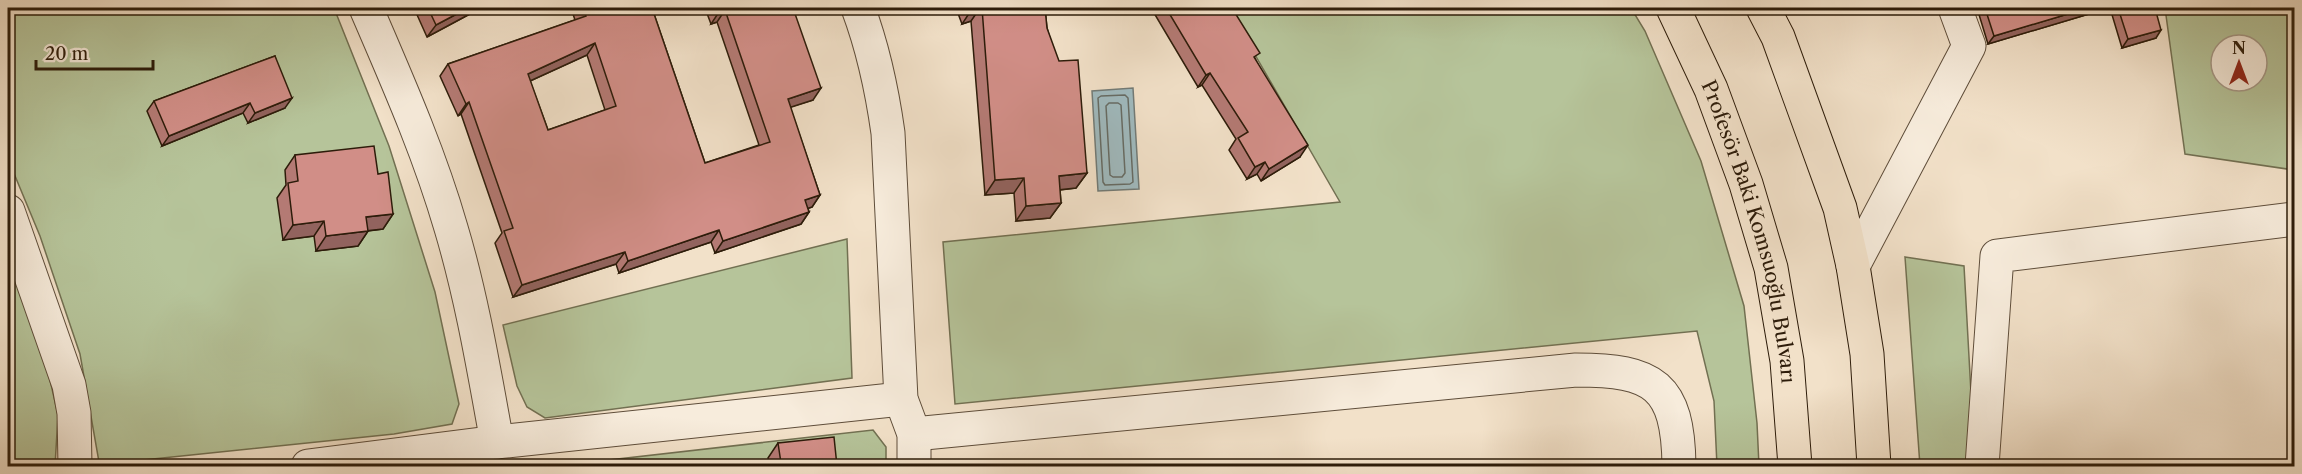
<svg xmlns="http://www.w3.org/2000/svg" width="2302" height="474" font-family="'Libre Caslon Text',serif">
  <style>
    .green { fill: #b6c49a; stroke: #727052; stroke-width: 1.5; fill-rule: evenodd }
    .water { fill: #a0bbc0; stroke: #727b77; stroke-width: 1.5 }
    .lines { fill: none; stroke-linecap: round; stroke-linejoin: round }
    .shore { stroke: #666c65; stroke-width: 1.5 }
    .minor-casing { stroke: #5e4d3a; stroke-width: 35 }
    .major-casing { stroke: #2d1c0a; stroke-width: 35 }
    .minor { stroke: #f7ecdc; stroke-width: 33 }
    .major { stroke: #f2e1c9; stroke-width: 33 }
    .wall { fill: #b47a74; stroke: #2d1c0a; stroke-width: 1.5; fill-rule: evenodd }
    .shaded-wall { fill: #92635e; stroke: #2d1c0a; stroke-width: 1.5 }
    .building { fill: #d18e87; stroke: #2d1c0a; stroke-width: 1.5; fill-rule: evenodd }
    .labels { text-anchor: middle; stroke-width: 4.5; stroke-linejoin: round; paint-order: stroke }
    .street-label { font-size: 20px; fill: #2d1c0a; stroke: #f7ecdc }
  </style>
  <rect width="100%" height="100%" fill="#f2e1c9"/>
  <filter id="stains"><feTurbulence type="fractalNoise" baseFrequency=".00333" numOctaves="4"/><feColorMatrix values="0 0 0 0 .2 0 0 0 0 .09 0 0 0 0 .02 0 0 0 .5 -.17"/></filter>
  <radialGradient id="worn" r=".72"><stop offset=".6" stop-color="#630" stop-opacity="0"/><stop offset="1" stop-color="#630" stop-opacity=".3"/></radialGradient>
  <g class="green">
    <path d="M8,8H334L389,146L435,292L459,404L452,424L394,434L124,462H99L80,354L40,236L8,159Z"/>
    <path d="M1228,8H1631L1645,31L1701,161L1744,306L1757,423L1759,466H1717L1714,401L1697,331L955,404L943,242L1340,202Z"/>
    <path d="M2165,8H2294V170L2185,154ZM2221,45H2257V81H2221Z"/>
    <path d="M847,239L852,378L545,418L527,407L517,386L503,325Z"/>
    <path d="M8,248L45,358L58,415L55,466H8Z"/>
    <path d="M1905,257L1964,266L1975,466H1920Z"/>
    <path d="M873,430L886,447V466H556Z"/>
  </g>
  <path class="water" d="M1133,88L1139,189L1098,191L1092,91Z"/>
  <g class="lines">
    <g class="shore">
      <path d="M1125,95L1128,98L1133,182L1130,184L1105,185L1103,182L1098,98L1101,96Z"/>
      <path d="M1109,103H1118L1121,105L1125,173L1122,177H1113L1110,175L1106,106Z"/>
    </g>
    <defs>
      <g id="minor">
        <path d="M366,8C397,80 429,152 451,228C472,298 484,371 497,442"/>
        <path d="M858,8C873,48 882,90 888,133L901,399L914,434V466"/>
        <path d="M8,211L69,385L74,413L75,466"/>
        <path d="M1853,266L1969,46L1955,8"/>
        <path d="M914,434L1576,370C1654,370 1678,385 1679,466"/>
        <path d="M308,466L497,442L901,399"/>
        <path d="M1982,466L1997,256L2294,219"/>
      </g>
      <g id="major">
        <path id="s1" d="M1673,8L1711,89L1746,184L1771,268L1787,361L1795,466"/>
        <path d="M1763,8L1778,37L1840,208L1853,266L1867,354L1874,466"/>
      </g>
    </defs>
    <use href="#minor" class="minor-casing"/>
    <use href="#major" class="major-casing"/>
    <use href="#minor" class="minor"/>
    <use href="#major" class="major"/>
  </g>
  <g class="wall">
    <path d="M414,8H481L427,37Z"/>
    <path d="M571,8H652L705,163L759,145L717,22L711,24L705,8H793L813,100L790,107L820,195L812,207L808,208L809,212L801,224L715,253L711,242L619,273L616,264L513,297L495,243L502,233L461,114L458,116L440,76L448,64L575,20ZM587,55L605,110L548,130L530,81Z"/>
    <path d="M956,8H1045L1047,28L1087,173L1076,188L1060,190L1061,203L1050,218L1016,221L1014,193L985,195L971,21L962,24Z"/>
    <path d="M1158,8H1232L1300,157L1261,181L1257,174L1247,179L1229,150L1236,139L1202,85L1198,87L1154,13Z"/>
    <path d="M1977,8H2109L1988,44Z"/>
    <path d="M2110,8H2155L2156,38L2122,48Z"/>
    <path d="M275,56L285,108L248,123L243,113L162,146L147,111L154,101Z"/>
    <path d="M295,155L378,174L393,214L383,229L368,231L358,246L316,251L314,236L283,240L277,198L286,185L285,170Z"/>
    <path d="M778,443L837,466L769,464L768,458Z"/>
  </g>
  <g class="shaded-wall">
    <path d="M468,8H481L427,37L436,25Z"/>
    <path d="M976,8H980L971,21L962,24L972,9Z"/>
    <path d="M2088,8H2109L1988,44L1994,36Z"/>
    <path d="M725,10L717,22L711,24L719,12Z"/>
    <path d="M2161,30L2156,38L2122,48L2128,39Z"/>
    <path d="M595,43L587,55L519,86L528,74Z"/>
    <path d="M1210,73L1202,85L1198,87L1206,75Z"/>
    <path d="M821,88L813,100L779,111L788,99Z"/>
    <path d="M292,98L285,108L248,123L255,113Z"/>
    <path d="M469,102L461,114L458,116L466,104Z"/>
    <path d="M250,103L243,113L162,146L169,136Z"/>
    <path d="M1308,145L1300,157L1261,181L1269,169Z"/>
    <path d="M1265,162L1257,174L1247,179L1255,167Z"/>
    <path d="M1087,173L1076,188L1048,191L1059,176Z"/>
    <path d="M1024,178L1014,193L985,195L995,180Z"/>
    <path d="M820,195L812,207L797,212L805,200Z"/>
    <path d="M1061,203L1050,218L1016,221L1026,206Z"/>
    <path d="M809,212L801,224L715,253L723,241Z"/>
    <path d="M393,214L383,229L356,232L366,217Z"/>
    <path d="M324,221L314,236L283,240L293,225Z"/>
    <path d="M719,230L711,242L619,273L628,261Z"/>
    <path d="M368,231L358,246L316,251L326,236Z"/>
    <path d="M625,252L616,264L513,297L522,285Z"/>
  </g>
  <g class="building">
    <path d="M428,8H468L436,25Z"/>
    <path d="M583,8H652L705,163L770,142L725,10L719,12L718,8H793L821,88L788,99L820,195L805,200L809,212L723,241L719,230L628,261L625,252L522,285L504,231L513,228L469,102L466,104L448,64L586,16ZM595,43L616,106L548,130L528,74Z"/>
    <path d="M982,8H1045L1047,28L1059,61L1078,60L1087,173L1059,176L1061,203L1026,206L1024,178L995,180Z"/>
    <path d="M1166,8H1232L1260,53L1254,57L1308,145L1269,169L1265,162L1255,167L1238,138L1248,132L1210,73L1206,75Z"/>
    <path d="M1985,8H2088L1994,36Z"/>
    <path d="M2118,8H2155L2161,30L2128,39Z"/>
    <path d="M275,56L292,98L255,113L250,103L169,136L154,101Z"/>
    <path d="M374,146L378,174L388,172L393,214L366,217L368,231L326,236L324,221L293,225L288,183L298,181L295,155Z"/>
    <path d="M834,437L837,466H746L781,463L778,443Z"/>
  </g>
  <g class="labels">
    <g class="street-label">
      <text dy="7" stroke="none"><textPath href="#s1" startOffset="238">Profesör Baki Komsuoğlu Bulvarı</textPath></text>
    </g>
  </g>
  <rect width="2302" height="474" fill="none" stroke="#f2e1c9" stroke-width="30"/>
  <rect x="9" y="9" width="2284" height="456" fill="none" stroke="#2d1c0a" stroke-width="3"/>
  <rect x="15" y="15" width="2272" height="444" fill="none" stroke="#2d1c0a" stroke-width="1.5"/>
  <g transform="translate(2239 63)"><circle r="28" fill="#f7ecdc" stroke="#a69988" stroke-width="1.5"/>
  <path d="M0-4.5L10 22L0 15L-10 22Z" fill="#8f2418"/>
  <text y="-9" font-size="16" font-weight="bold" text-anchor="middle" fill="#2d1c0a">N</text>
  </g>
  <path d="M36 60v9h117v-9" fill="none" stroke="#2d1c0a" stroke-width="3"/>
  <text x="45" y="60" font-size="18" fill="#2d1c0a" stroke="#f7ecdc" stroke-width="4.5" paint-order="stroke">20 m</text>
  <rect width="100%" height="100%" filter="url(#stains)"/>
  <rect width="100%" height="100%" fill="url(#worn)"/>
</svg>
